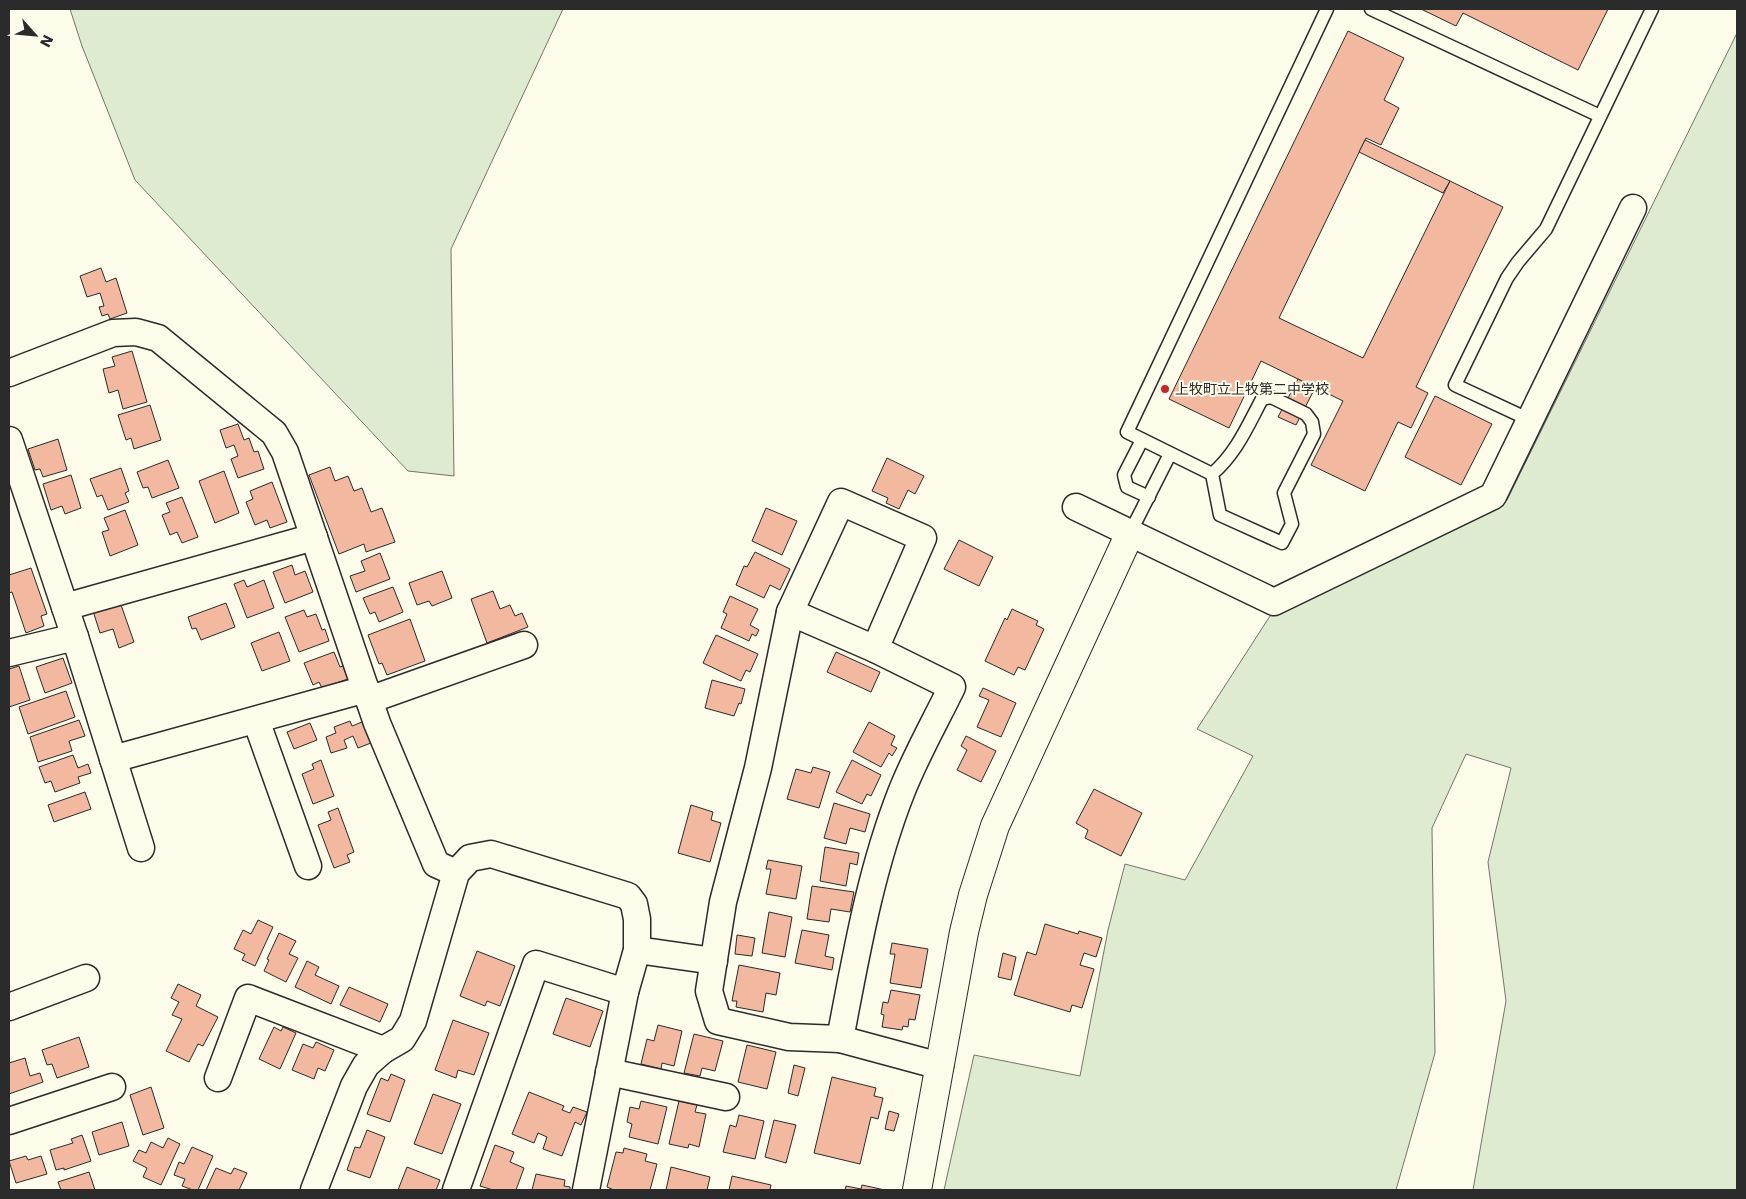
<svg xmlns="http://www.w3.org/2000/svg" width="1746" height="1199" font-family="'DejaVu Sans','Noto Sans JP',sans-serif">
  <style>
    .green { fill: #deebd1; stroke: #74746e }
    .building { fill: #f2b8a0; stroke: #2b2b2b }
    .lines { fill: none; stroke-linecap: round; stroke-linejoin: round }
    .lane-casing { stroke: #2b2b2b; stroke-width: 15 }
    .street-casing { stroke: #2b2b2b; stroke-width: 29 }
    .secondary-casing { stroke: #2b2b2b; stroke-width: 30 }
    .lane { stroke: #fdfbea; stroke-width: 12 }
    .street { stroke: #fdfbea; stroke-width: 26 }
    .secondary { stroke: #fdfbea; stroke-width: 28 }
    .poi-dot { fill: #c62828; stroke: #fdfbea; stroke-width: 2 }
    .labels { text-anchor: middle; stroke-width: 4; stroke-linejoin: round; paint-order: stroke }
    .poi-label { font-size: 14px; fill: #2b2b2b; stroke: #fdfbea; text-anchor: start }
  </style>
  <rect width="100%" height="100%" fill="#fdfbea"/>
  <g class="green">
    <path d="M70,9H563L451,249L454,476L408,471L135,180L82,46Z"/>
    <path d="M1737,33V1190H1473L1506,1001L1488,862L1511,768L1466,754L1432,828L1435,1053L1396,1190H944L974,1055L1080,1076L1108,930L1125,864L1185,880L1253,756L1197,729L1270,616L1507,500Z"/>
  </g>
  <g class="building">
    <path d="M1421,9H1608L1578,70L1463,13L1456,26Z"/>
    <path d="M1348,31L1404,58L1384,100L1399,108L1381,145L1366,138L1279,318L1363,358L1450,181L1503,207L1416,387L1428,393L1411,428L1398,422L1365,491L1311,465L1343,401L1261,361L1229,428L1169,399Z"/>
    <path d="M1365,140L1450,181L1443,193L1359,152Z"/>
    <path d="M101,268L106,282L116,278L127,313L110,319L108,314L102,316L99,307L104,306L100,293L87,297L80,276Z"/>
    <path d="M132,351L147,402L123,409L118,390L109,393L103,369L115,366L112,357Z"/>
    <path d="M1298,379L1315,388L1296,425L1278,417Z"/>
    <path d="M1435,396L1492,424L1461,485L1405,457Z"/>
    <path d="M150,405L161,440L134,449L131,438L126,440L118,415Z"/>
    <path d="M238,424L244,440L249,438L254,452L258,451L264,469L238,478L231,459L238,456L234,445L226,448L220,430Z"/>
    <path d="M58,439L67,470L43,477L40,469L35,470L28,449Z"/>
    <path d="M887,458L924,476L915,494L908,490L899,509L886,503L888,498L872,491Z"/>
    <path d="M168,460L179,488L152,498L148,487L143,488L137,472Z"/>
    <path d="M330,467L335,481L348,476L354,491L362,488L371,512L382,508L395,542L366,552L364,544L339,554L309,475Z"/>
    <path d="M121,468L129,491L125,493L129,502L108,510L102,495L97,497L90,479Z"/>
    <path d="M224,471L239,513L215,523L199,481Z"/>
    <path d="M71,475L81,508L65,514L62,506L51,510L43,484Z"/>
    <path d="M272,482L287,522L270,528L267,520L255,525L246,502L253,499L250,491Z"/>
    <path d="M182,497L198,537L182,543L177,532L170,535L162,515L170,512L166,503Z"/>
    <path d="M766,508L797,521L782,555L752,541Z"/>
    <path d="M125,510L138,545L110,556L102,532L109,530L104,518Z"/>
    <path d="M959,540L993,557L979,586L944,569Z"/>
    <path d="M755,552L790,569L780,590L770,585L764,598L736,585L744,566L747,567Z"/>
    <path d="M380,553L390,579L356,592L350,576L365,571L361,561Z"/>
    <path d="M292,565L295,575L305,571L313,592L285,603L273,572Z"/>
    <path d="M31,568L47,614L41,616L44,626L26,633L12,592L9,593V575Z"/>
    <path d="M442,571L452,598L432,606L429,601L417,605L409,583Z"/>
    <path d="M244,580L247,587L264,580L274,608L247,618L234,584Z"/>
    <path d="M393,587L403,612L379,622L375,612L370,614L363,598Z"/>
    <path d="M493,591L500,609L510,605L515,616L522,613L528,627L487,643L471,599Z"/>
    <path d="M730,596L758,609L750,625L759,630L756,636L752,634L749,641L721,628L727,614L723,612Z"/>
    <path d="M120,602L134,642L119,648L113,629L100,633L93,611Z"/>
    <path d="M226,603L235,627L201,640L196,628L192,629L188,617Z"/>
    <path d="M1012,609L1038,621L1036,625L1044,629L1025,670L1018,667L1014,675L985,661L1005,618L1007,620Z"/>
    <path d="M304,610L307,617L316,614L322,630L325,629L329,641L299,652L285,617Z"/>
    <path d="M410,619L425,661L387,675L382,663L379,664L368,635Z"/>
    <path d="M279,632L290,661L262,671L251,643Z"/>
    <path d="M716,635L758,654L750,672L746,670L741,681L703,663Z"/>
    <path d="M334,652L340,667L343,666L348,679L322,688L319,682L313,685L304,663Z"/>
    <path d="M836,652L880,672L871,692L827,672Z"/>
    <path d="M63,658L72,683L45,693L36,667Z"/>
    <path d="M19,666L30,700L9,707V669Z"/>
    <path d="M712,680L745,689L741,704L739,703L734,716L705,708Z"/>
    <path d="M983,688L1016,703L1001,737L977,727L989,700L979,696Z"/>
    <path d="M66,691L75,717L28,734L19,707Z"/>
    <path d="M79,720L85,736L69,741L72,751L38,762L30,737Z"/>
    <path d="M350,721L352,726L362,722L371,743L358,748L353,736L344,740L347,748L331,753L326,737L336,733L334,727Z"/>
    <path d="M869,722L895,736L891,745L897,748L892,756L889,753L881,767L853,752Z"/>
    <path d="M310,723L317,740L294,749L287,732Z"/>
    <path d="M966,736L996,751L981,782L957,770L967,750L961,746Z"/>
    <path d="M73,755L78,768L88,764L91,773L78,777L80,783L55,792L51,781L45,783L39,767Z"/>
    <path d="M321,760L334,796L313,804L302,774L314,769L312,764Z"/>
    <path d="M852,760L881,775L871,796L867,794L862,804L836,792Z"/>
    <path d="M813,767L830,772L819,808L787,799L796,769L811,773Z"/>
    <path d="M1094,789L1142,813L1121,856L1085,838L1088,830L1076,823Z"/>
    <path d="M85,792L91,809L54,822L48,805Z"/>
    <path d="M834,803L870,814L865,832L850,828L846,844L824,838Z"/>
    <path d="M691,805L713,812L711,820L721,823L710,862L678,853Z"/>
    <path d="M338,808L354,852L347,855L350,862L334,868L318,825L331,820L328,812Z"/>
    <path d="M825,847L859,853L857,865L850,863L846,886L820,881Z"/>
    <path d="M768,860L802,866L796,899L766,894L771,869H766Z"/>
    <path d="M812,886L854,892L850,912L831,909L829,922L807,919Z"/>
    <path d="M769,912L792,917L785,957L762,953Z"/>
    <path d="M258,920L273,927L255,966L242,960L245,954L234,949L243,930L251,934Z"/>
    <path d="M1045,924L1078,934L1079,931L1102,938L1096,957L1084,953L1080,965L1094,969L1082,1008L1072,1005L1070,1012L1014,995L1027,952L1036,955Z"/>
    <path d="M802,930L829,935L825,956L834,958L832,970L795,963Z"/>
    <path d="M279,933L296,941L289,954L298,958L286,982L264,971L269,960L267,959Z"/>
    <path d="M737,935L755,938L752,956L735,954Z"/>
    <path d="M892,943L928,949L921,988L890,983L895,954H890Z"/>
    <path d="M477,951L515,966L500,1006L487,1001L485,1006L460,996Z"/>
    <path d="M1003,953L1016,957L1011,980L998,977Z"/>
    <path d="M307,961L319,967L315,975L339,986L331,1004L295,987Z"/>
    <path d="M739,965L780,973L776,995L766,993L763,1012L736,1007L737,1001H732Z"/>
    <path d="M178,984L201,995L196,1006L218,1017L203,1046L198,1044L189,1062L166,1051L182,1019L172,1015L179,1002L171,998Z"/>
    <path d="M349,987L388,1004L380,1022L340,1005Z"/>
    <path d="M891,990L920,995L915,1020L909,1019L908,1027L903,1026L902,1030L882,1027L884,1015L881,1014L883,1002L888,1003Z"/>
    <path d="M566,998L603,1011L590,1047L553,1034Z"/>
    <path d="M453,1020L489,1033L474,1075L458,1070L456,1078L435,1070Z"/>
    <path d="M658,1025L682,1031L674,1066L662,1063L661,1069L641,1064L647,1039L654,1041Z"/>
    <path d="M274,1027L281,1031L283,1027L296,1033L280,1069L259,1059Z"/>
    <path d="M694,1034L723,1041L715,1071L702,1068L700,1076L684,1073Z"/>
    <path d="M79,1037L89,1067L57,1078L52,1064L47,1065L42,1050Z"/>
    <path d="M316,1042L334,1050L325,1071L318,1068L314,1079L292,1070L303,1044L313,1048Z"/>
    <path d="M747,1045L776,1052L767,1089L738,1082Z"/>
    <path d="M25,1058L30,1076L40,1073L43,1082L9,1094V1063Z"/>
    <path d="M794,1065L805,1068L798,1096L788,1093Z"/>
    <path d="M391,1074L405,1080L390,1122L367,1114L381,1078L388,1081Z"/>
    <path d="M832,1077L876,1088L874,1096L883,1098L878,1119L871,1117L860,1164L814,1153Z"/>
    <path d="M151,1087L164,1128L143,1135L130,1095Z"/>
    <path d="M529,1092L564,1106L562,1110L570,1113L573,1107L587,1112L581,1125L575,1122L562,1156L543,1149L547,1137L538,1133L534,1143L512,1134Z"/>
    <path d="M433,1094L461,1104L442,1154L414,1144Z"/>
    <path d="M641,1101L667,1107L658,1144L629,1137L632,1124L627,1122L630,1107L639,1109Z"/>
    <path d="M679,1101L697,1105L695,1112L706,1114L699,1147L689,1144L688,1148L669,1144Z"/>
    <path d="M889,1111L899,1114L894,1131L885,1129Z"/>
    <path d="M739,1115L764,1121L755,1159L723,1152L730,1125L736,1127Z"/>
    <path d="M774,1120L796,1125L786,1163L765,1157Z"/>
    <path d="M122,1122L129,1146L99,1155L92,1132Z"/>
    <path d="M367,1130L385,1137L370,1178L347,1170L355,1147L360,1148Z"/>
    <path d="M82,1135L91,1161L64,1170V1168L56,1170L50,1150L73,1143L71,1139Z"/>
    <path d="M168,1138L180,1144L161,1185L143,1177L147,1168L133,1161L139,1150L146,1153L151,1142L163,1148Z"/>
    <path d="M495,1145L514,1152L510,1162L524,1168L516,1190H493L480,1186Z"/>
    <path d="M192,1147L213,1156L198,1190H193L182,1186L185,1179L174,1175L179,1162L184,1164Z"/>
    <path d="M624,1148L647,1154L645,1161L657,1164L650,1190H614L607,1187L616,1152L623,1153Z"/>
    <path d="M26,1156L28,1160L41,1156L47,1174L16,1183L9,1161Z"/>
    <path d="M407,1167L440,1180L436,1190H398Z"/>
    <path d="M671,1167L710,1177L707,1190H666Z"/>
    <path d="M216,1168L231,1174L234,1168L247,1173L239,1190H206Z"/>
    <path d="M89,1172L95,1190H61L58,1182Z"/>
    <path d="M536,1174L565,1180L564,1186L570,1187V1190H532Z"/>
    <path d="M732,1176L771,1185L770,1190H729Z"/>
    <path d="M862,1185L885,1190H845L846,1186L861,1189Z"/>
  </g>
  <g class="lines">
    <defs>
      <g id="lane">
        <path d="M1371,9L1600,116"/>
        <path d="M1271,397L1306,414L1312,422L1314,434L1284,493L1292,524L1282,543L1220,515L1212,474C1236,454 1248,425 1262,399Z"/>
        <path d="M1530,420L1455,385L1507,278L1518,262L1546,229L1652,9"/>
        <path d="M1142,440L1124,475L1127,487L1149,497"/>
        <path d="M1212,474L1127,432L1327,9"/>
        <path d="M1130,533L1170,454"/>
      </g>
      <g id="street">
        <path d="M9,373L113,333L136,332L158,338L274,433L285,452L377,723L436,864L456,873"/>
        <path d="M9,440L75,637L141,848"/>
        <path d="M1076,507L1274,602L1493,496L1633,208"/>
        <path d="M65,607L314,537"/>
        <path d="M790,612L875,649L952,687C935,722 915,757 901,793C870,872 856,956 840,1039"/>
        <path d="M875,649L923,538L841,502L790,612L758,768L723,902L709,991L718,1021L789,1037L840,1039L940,1066"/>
        <path d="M9,653L75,637"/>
        <path d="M369,700L524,645"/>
        <path d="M256,720L308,866"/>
        <path d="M113,759L366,689"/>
        <path d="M637,950L714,961"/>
        <path d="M9,1007L86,978"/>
        <path d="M609,1072L726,1097"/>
        <path d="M218,1078L248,998L383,1050"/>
        <path d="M9,1121L112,1087"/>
        <path d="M314,1190L354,1086L366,1065L383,1050L402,1039L413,1021L456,873L470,858L491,854L628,896L634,904L637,919V950L625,992L586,1190"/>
        <path d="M456,1190L536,964L625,992"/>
      </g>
      <path id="secondary" d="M917,1190L964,932L973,895L995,826L1130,533"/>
    </defs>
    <use href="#lane" class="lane-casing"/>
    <use href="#street" class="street-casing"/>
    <use href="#secondary" class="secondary-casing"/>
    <use href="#lane" class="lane"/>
    <use href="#street" class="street"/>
    <use href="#secondary" class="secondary"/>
  </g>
  <circle class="poi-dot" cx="1165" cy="389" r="5"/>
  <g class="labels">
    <g class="poi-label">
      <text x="1175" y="394">上牧町立上牧第二中学校</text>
    </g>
  </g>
  <rect width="1746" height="1199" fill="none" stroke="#2b2b2b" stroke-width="20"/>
  <g transform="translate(35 35) rotate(117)" stroke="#fdfbea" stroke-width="4" paint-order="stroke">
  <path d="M0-4L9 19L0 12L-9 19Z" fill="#2b2b2b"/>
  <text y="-8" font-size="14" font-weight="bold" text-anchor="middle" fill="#2b2b2b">N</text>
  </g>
</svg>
